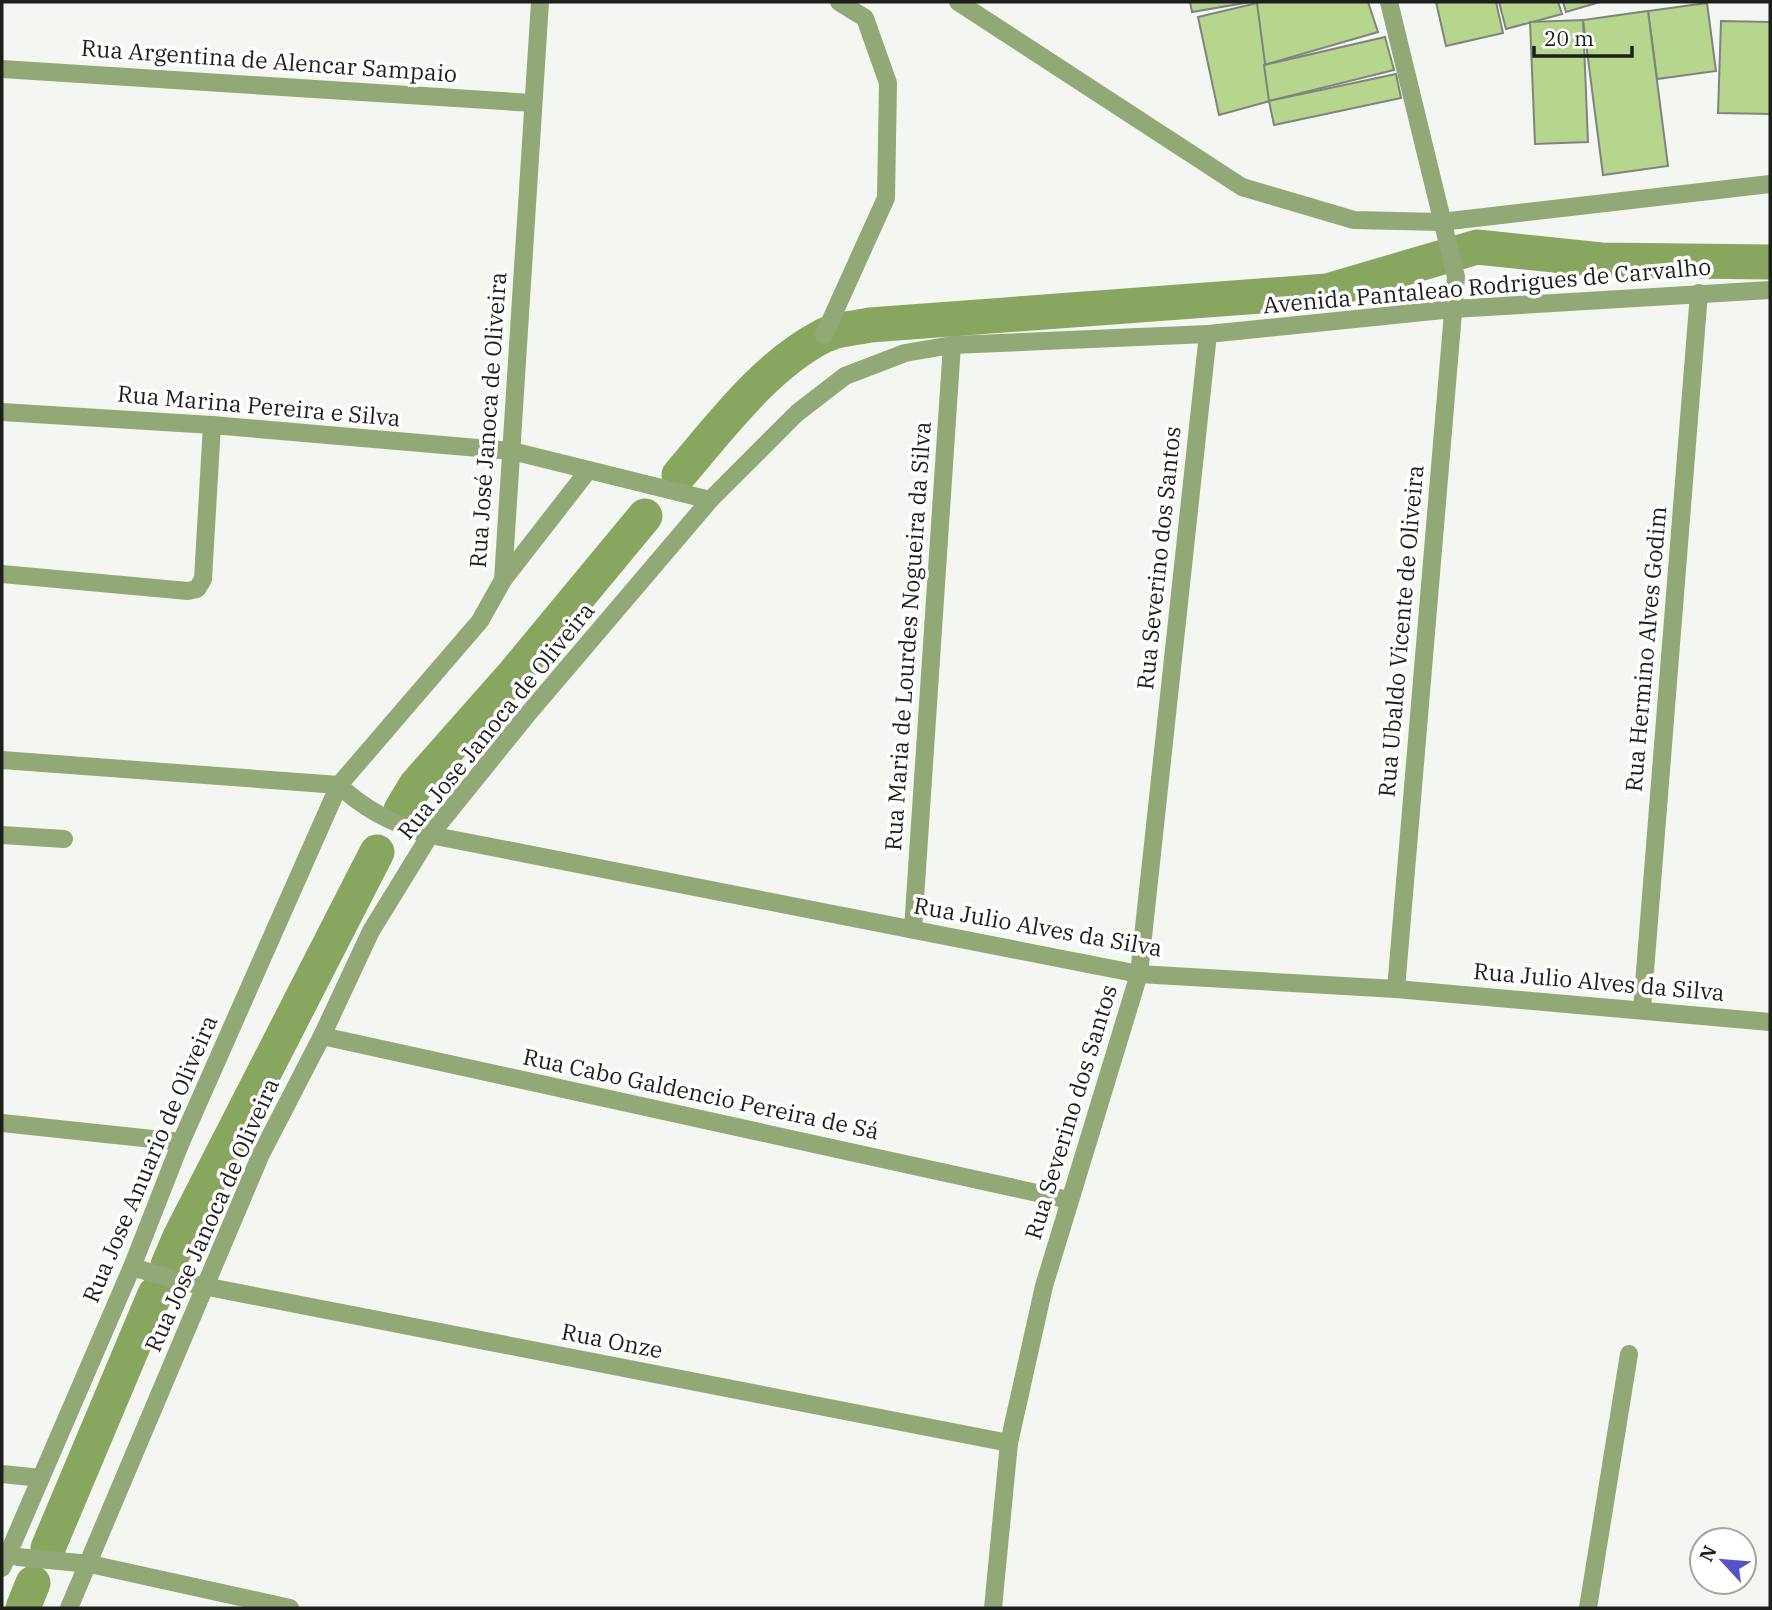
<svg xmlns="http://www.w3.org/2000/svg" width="1772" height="1610" font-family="'IBM Plex Serif',serif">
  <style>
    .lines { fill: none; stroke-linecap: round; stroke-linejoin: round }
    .canal { stroke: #88a65f; stroke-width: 35 }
    .building { fill: #b5d68c; stroke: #81837f; stroke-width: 2 }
    .minor { stroke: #92a877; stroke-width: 18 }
    .labels { text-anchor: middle; stroke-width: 7; stroke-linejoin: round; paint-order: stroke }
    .street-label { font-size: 23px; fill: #1e1f1d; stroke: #fff }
  </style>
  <rect width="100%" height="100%" fill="#f4f7f1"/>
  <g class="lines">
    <g class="canal">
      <path d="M679,475C720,427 766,365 823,336C836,329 855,328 870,325L1327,291L1477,247L1601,260L1770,262"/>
      <path d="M401,810L416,785L515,673L645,516"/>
      <path d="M168,1265L180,1237L377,852"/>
      <path d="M48,1548L155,1294"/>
      <path d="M23,1608L33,1583"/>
    </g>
  </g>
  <g class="building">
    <path d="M1190,2H1251L1192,12Z"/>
    <path d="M1256,2H1368L1378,32L1264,65Z"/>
    <path d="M1436,2H1496L1503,33L1446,46Z"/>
    <path d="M1499,2H1558L1562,14L1506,29Z"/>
    <path d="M1563,2H1600L1566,12Z"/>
    <path d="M1257,3L1270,101L1219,115L1198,17Z"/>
    <path d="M1707,3L1716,71L1657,79L1648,11Z"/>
    <path d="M1648,11L1668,166L1603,175L1583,20Z"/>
    <path d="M1583,20L1588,142L1535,144L1530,22Z"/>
    <path d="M1721,21L1770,22V114L1718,113Z"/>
    <path d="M1385,37L1394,70L1269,101L1264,65Z"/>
    <path d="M1396,74L1401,98L1274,125L1269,101Z"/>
  </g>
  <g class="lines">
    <g class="minor">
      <path d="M958,2L1242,187L1354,220L1441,222L1770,184"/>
      <path d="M1389,2L1456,277L1396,989"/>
      <path d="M2,69L533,103"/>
      <path d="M824,335L886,198L888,83L865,18L839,2"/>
      <path d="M2,412L212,425L512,451L710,500"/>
      <path d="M2,574L188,591L197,589L203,579L212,425"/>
      <path d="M503,580L587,472"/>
      <path d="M2,760L339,785"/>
      <path d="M339,785C364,810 396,825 430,835L1139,974L1396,989L1770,1022"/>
      <path d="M2,835L64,839"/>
      <path d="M913,929L952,345"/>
      <path d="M1642,1009L1699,293"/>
      <path d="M322,1036L1069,1200"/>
      <path d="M2,1123L181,1142"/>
      <path d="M132,1267L183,1282L1009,1443"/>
      <path d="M2,1474L41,1478"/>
      <path d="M8,1554L18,1557L90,1564L290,1608"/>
      <path d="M2,1568L132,1267L181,1142L339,785L480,621L503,580L540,2"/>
      <path d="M69,1608L261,1154L322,1036L371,931L430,835L527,715L710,500L797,413L845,376L905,353L952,345L1208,334L1453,309L1770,290"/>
      <path d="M993,1608L1009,1443L1044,1286L1139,974L1208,334"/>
      <path d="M1588,1608L1629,1354"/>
    </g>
  </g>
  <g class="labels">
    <g class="street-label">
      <text transform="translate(269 61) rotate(4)" y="8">Rua Argentina de Alencar Sampaio</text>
      <text transform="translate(1487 286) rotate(-5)" y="8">Avenida Pantaleao Rodrigues de Carvalho</text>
      <text transform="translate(259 406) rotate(5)" y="8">Rua Marina Pereira e Silva</text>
      <text transform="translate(488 420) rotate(-86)" y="8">Rua José Janoca de Oliveira</text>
      <text transform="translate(1159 558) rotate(-84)" y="8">Rua Severino dos Santos</text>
      <text transform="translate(1401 631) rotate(-85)" y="8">Rua Ubaldo Vicente de Oliveira</text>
      <text transform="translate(908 636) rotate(-86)" y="8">Rua Maria de Lourdes Nogueira da Silva</text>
      <text transform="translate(1646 649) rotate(-85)" y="8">Rua Hermino Alves Godim</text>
      <text transform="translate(496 721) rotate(-51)" y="8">Rua Jose Janoca de Oliveira</text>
      <text transform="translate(1038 927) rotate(10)" y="8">Rua Julio Alves da Silva</text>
      <text transform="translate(1599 982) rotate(5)" y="8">Rua Julio Alves da Silva</text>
      <text transform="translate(701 1094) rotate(12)" y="8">Rua Cabo Galdencio Pereira de Sá</text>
      <text transform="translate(1071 1112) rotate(-73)" y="8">Rua Severino dos Santos</text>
      <text transform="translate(150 1159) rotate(-67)" y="8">Rua Jose Anuario de Oliveira</text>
      <text transform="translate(212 1215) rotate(-66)" y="8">Rua Jose Janoca de Oliveira</text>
      <text transform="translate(612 1341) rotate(11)" y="8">Rua Onze</text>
    </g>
  </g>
  <rect width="1772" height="1610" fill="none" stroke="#1e1f1d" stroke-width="7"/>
  <g transform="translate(1723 1561) rotate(296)"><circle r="33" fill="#ffffff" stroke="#a5a5a5" stroke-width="2"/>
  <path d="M0-5L12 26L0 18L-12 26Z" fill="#5353ca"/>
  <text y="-10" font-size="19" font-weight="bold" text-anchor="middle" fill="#1e1f1d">N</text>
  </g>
  <path d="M1534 46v10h98v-10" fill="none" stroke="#1e1f1d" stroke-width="3.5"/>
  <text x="1544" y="46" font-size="21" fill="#1e1f1d" stroke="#ffffff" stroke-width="5" paint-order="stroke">20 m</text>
</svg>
